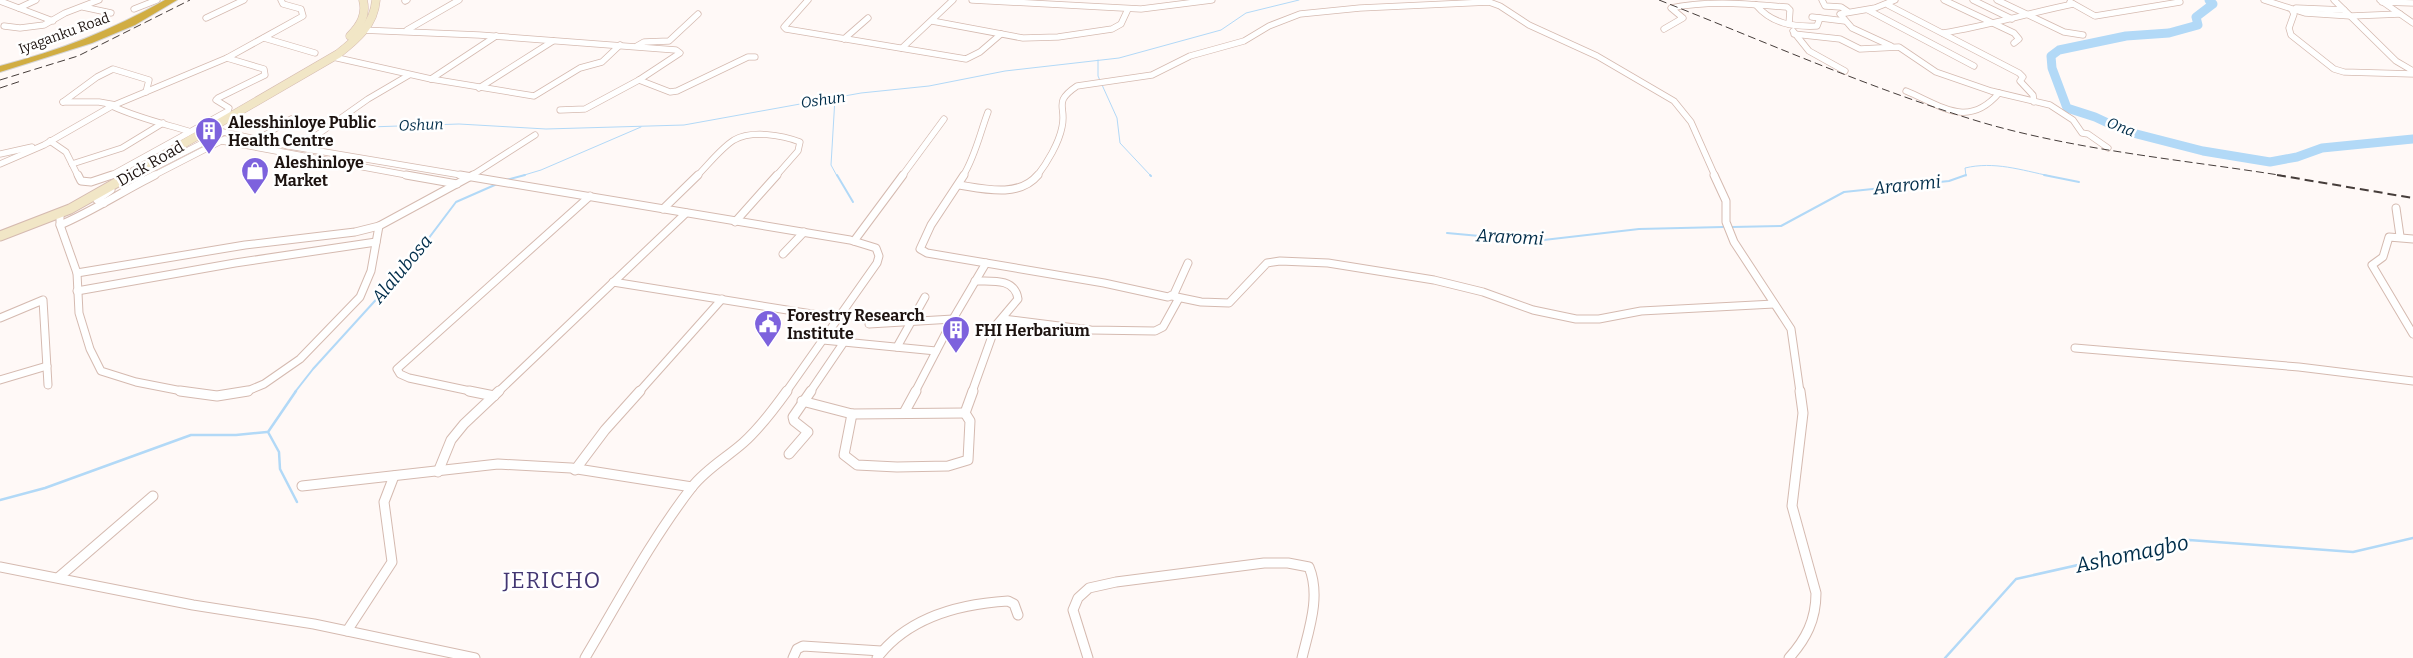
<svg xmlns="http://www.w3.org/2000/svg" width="2413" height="658" font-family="Bitter,serif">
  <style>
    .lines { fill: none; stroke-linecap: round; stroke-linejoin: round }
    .stream-far2 { stroke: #b2d9f7; stroke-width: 1 }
    .stream-far1 { stroke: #b2d9f7; stroke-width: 2 }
    .stream { stroke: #b2d9f7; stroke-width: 2.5 }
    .river { stroke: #b2d9f7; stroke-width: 9 }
    .street-far2-casing { stroke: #d5bab0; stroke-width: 7 }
    .street-far1-casing { stroke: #d5bab0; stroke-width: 9 }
    .street-casing { stroke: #d5bab0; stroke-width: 11 }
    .secondary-far1-casing { stroke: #d5bab0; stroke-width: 9 }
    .secondary-casing { stroke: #d5bab0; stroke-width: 11 }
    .highway-casing { stroke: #d6d5d4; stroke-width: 2 }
    .street-far2 { stroke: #fff; stroke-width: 5.5 }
    .street-far1 { stroke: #fff; stroke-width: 7 }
    .street { stroke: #fff; stroke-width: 9 }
    .secondary-far1 { stroke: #f1e6c6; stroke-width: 8 }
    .secondary { stroke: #f1e6c6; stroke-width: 9 }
    .highway { fill: #d1ad42; fill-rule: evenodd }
    .rail-far1 { stroke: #463d3a; stroke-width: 1; stroke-dasharray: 8 4; stroke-linecap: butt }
    .rail { stroke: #463d3a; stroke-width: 2; stroke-dasharray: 9 5; stroke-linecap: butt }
    .labels { text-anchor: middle; stroke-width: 5; stroke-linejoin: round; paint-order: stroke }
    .far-street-label { font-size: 14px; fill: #1d1310; stroke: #fff }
    .far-water-label { font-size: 15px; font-style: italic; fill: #002d4a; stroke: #fff }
    .poi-label { font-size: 16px; font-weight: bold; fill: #1d1310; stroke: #fff; text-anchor: start }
    .street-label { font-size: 16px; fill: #1d1310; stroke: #fff }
    .water-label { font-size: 18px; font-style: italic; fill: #002d4a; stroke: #fff }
    .near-water-label { font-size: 21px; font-style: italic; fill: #002d4a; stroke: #fff }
    .near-quarter-label { font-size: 22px; letter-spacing: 1px; fill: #433773; stroke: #fff }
  </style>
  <rect width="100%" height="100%" fill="#fff9f7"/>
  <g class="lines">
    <g class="stream-far2">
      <path d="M1098,60V76L1117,118L1120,143L1151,176"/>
      <path d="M835,98L831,165L837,176"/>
      <path d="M337,124L369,127L459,124L546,129L684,125L861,93L929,86L1005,71L1119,58L1221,30L1246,13L1299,0"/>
      <path d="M521,176L541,170L641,127"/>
      <path d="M1966,176L1965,168C1994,161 2021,170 2050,176"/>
    </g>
    <g class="stream-far1">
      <path d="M837,175L853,202"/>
      <path d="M1150,175L1151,176"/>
      <path d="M2044,175L2079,182"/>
      <path d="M506,180L525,175"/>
      <path d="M1732,227L1781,226L1844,192L1949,181L1966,175"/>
      <path d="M1447,233L1535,241L1639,229L1723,227"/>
      <path d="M295,392L313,369L413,259L456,202L497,184"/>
    </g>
    <g class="stream">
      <path d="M296,391L268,432L279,452L280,469L297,502"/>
      <path d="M0,500L45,488L191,435H236L267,432"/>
      <path d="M1945,658L2016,579L2189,540L2353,552L2413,538"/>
    </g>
    <path class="river" d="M2209,0L2213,4L2196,17L2198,25L2169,33L2126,36L2059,50L2051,56L2052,68L2067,108L2095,117L2125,131L2203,151L2270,162L2297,157L2322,148L2413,139"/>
    <defs>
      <g id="street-far2">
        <path d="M808,0L784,27L786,29L966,59L980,52L1001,34"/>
        <path d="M972,0L1141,9L1212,0"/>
        <path d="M1822,0L1825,6L1841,7L1847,11"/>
        <path d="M1944,0L2014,33L2019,39L2014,43"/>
        <path d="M1973,0L2012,19"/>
        <path d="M1997,0L2064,32L2083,35"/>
        <path d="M2264,0L2305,13L2351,16L2400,14"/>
        <path d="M2334,0L2396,61L2413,71"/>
        <path d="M2380,0L2413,23"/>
        <path d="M0,1L53,21"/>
        <path d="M405,1L407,0"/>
        <path d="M2070,2L2095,16L2180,2"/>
        <path d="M2382,2L2413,3"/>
        <path d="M1756,5C1772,24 1793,27 1817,26L1820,18"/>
        <path d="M1888,5L2019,73L2023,77L2020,81L2033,95L2034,102"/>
        <path d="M83,7L111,13"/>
        <path d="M19,8L36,0"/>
        <path d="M2296,8L2344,10"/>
        <path d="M134,9L157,0"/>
        <path d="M1868,10L1974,66"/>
        <path d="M2292,10L2294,14L2289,28L2291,35L2334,69L2344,72L2413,74"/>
        <path d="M1812,17L1845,21"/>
        <path d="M206,18L244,0"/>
        <path d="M932,21L1023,38L1058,37L1112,29L1121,24L1128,9"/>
        <path d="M4,26L20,28L44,25L65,13L99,0"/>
        <path d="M1664,29L1683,18L1671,8C1710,0 1747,4 1787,7L1790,10L1789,24"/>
        <path d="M361,30L479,35L676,50L680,53L639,80L585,109L560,110"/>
        <path d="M407,30L459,0"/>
        <path d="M1793,31L1809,51L1845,71"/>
        <path d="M1943,33C1987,26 2029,13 2073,4"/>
        <path d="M1794,34L1840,39L1860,49L1899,47L1936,72L1991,91L2050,105L2073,120L2082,133L2088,134L2108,148"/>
        <path d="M264,38L315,53"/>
        <path d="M844,39L868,18"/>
        <path d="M637,46L644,42L669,41L698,14"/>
        <path d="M1891,46L1852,28L1840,14L1875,8L1895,0"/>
        <path d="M902,48L953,0"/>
        <path d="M333,57L431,79L534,96L580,68L602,62L620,45"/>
        <path d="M431,79L496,36"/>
        <path d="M639,80L670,92L677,91L748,57H755"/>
        <path d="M479,88L553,41"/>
        <path d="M1906,91C1942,106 1968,129 1999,93"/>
        <path d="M63,102L97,77L113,69L149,80L146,92"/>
        <path d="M63,102H99L116,105"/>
        <path d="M112,106C138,118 161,123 188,131"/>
        <path d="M209,129L289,146L467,176"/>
        <path d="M257,140L291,119"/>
        <path d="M50,141L66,152L78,176"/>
        <path d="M222,141L412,176"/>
        <path d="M300,147L368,99L409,75"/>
        <path d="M0,154L32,147"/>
        <path d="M0,164L44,145L112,106L227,58L303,16L301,9L283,4L281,0"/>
        <path d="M72,164L122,148L163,123"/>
        <path d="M110,176L228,111L229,108L216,100L218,98L265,75L264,69L227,58"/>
        <path d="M138,176L222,133"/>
        <path d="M153,176L225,139"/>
        <path d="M471,176L535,135"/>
        <path d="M697,176C708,165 721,148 734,140C752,130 782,135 800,142L798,151L776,176"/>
        <path d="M902,176L944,119"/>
        <path d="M963,176C975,157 980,133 988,112"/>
        <path d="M1037,176C1047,163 1059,143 1062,127C1067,106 1052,103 1077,86L1152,75L1190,56L1244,41L1269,26L1300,14L1360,8L1489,2L1500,6L1529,25L1597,56L1674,101L1691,122L1715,176"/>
      </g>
      <g id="street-far1">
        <path d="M78,175L81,181L91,182L112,175"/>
        <path d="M406,175L457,184"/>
        <path d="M460,175L850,240L876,248L879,256L877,263L786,392"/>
        <path d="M964,175L931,225L920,249L927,253L1104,283L1168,297L1174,294L1188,263"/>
        <path d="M1714,175L1726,201V222L1734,242L1791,329L1800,392"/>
        <path d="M126,182L141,175"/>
        <path d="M959,185C984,189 1019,198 1038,175"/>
        <path d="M104,203L97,200L111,190"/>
        <path d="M2396,208L2400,236"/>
        <path d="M663,209L698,175"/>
        <path d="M60,214V225L77,273L79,313L90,349L101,371L136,382L187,392"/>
        <path d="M735,222L777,175"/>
        <path d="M60,225C93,211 123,191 155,175"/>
        <path d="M2413,239L2389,237L2383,257L2372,265L2413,334"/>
        <path d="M854,241L903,175"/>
        <path d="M783,254L804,232"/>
        <path d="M77,273L245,245L355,232L379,226"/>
        <path d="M613,282L837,318"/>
        <path d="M77,291L235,263L376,242"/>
        <path d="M1172,296L1201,302L1229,303L1267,263L1280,261L1328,263L1434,280L1483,292L1533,310L1576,319H1599L1641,311L1774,304"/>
        <path d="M0,318L43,300L48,385"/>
        <path d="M1003,319L1091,330L1155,331L1163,327L1179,298"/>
        <path d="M869,324L953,319"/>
        <path d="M823,340L936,351"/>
        <path d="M897,347L925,297"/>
        <path d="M2075,348L2299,367L2413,381"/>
        <path d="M0,380L47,366"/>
        <path d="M245,392L264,384L300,359L360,297L371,271L379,226L473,175"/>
        <path d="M475,392L409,378L400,374L397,369L590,196"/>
        <path d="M498,392L686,213"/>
        <path d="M639,392L722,299"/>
        <path d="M810,392L844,342"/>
        <path d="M915,392L953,319L986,263"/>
        <path d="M972,392L996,325L1018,299C1015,278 992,281 975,281"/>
      </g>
      <g id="street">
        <path d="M180,391L217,396L248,391"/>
        <path d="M469,391L494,396"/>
        <path d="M802,401L852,414L965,413"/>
        <path d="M904,413L916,391"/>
        <path d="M965,413L973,391"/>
        <path d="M852,414L844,455L857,465L897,467L948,466L968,460L970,421L965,413"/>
        <path d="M789,454L808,432L794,421L793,417L811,391"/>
        <path d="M575,470L605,430L640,391"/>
        <path d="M438,472L451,440L464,424L499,391"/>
        <path d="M302,486L498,464L571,468L692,487"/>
        <path d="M0,567L193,605L314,624L475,658"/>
        <path d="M59,577L153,496"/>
        <path d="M347,631L392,562L384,502L394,476"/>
        <path d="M585,658C619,601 651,540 692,487C706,469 726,458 743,443C760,428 774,409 787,391"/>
        <path d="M793,658L797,649L803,646L881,651"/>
        <path d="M877,658C908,617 958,604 1008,601L1014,604L1018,615"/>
        <path d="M1088,658L1073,610L1078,598L1089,588L1116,582L1264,563H1288L1309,567C1321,596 1309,629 1302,658"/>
        <path d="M1789,658C1806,639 1816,620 1816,593L1792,506L1803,413L1800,391"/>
      </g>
      <g id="secondary-far1">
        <path d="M350,36C360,26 367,15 363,0"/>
        <path d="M128,176L338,54C357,39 374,25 376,0"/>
      </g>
      <path id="secondary" d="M0,236L70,209L130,175"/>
      <path id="highway" d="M165,0H177L135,25L92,43L0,72V66C58,51 113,30 165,0Z"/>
    </defs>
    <use href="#street-far2" class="street-far2-casing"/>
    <use href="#street-far1" class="street-far1-casing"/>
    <use href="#street" class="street-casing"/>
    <use href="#secondary-far1" class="secondary-far1-casing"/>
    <use href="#secondary" class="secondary-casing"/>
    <use href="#highway" class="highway-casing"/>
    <use href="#street-far2" class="street-far2"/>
    <use href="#street-far1" class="street-far1"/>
    <use href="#street" class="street"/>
    <use href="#secondary-far1" class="secondary-far1"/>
    <use href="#secondary" class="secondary"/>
    <use href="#highway" class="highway"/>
    <g class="rail-far1">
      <path d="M1659,0C1766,42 1873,90 1984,123C2081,151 2185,160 2285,176"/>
      <path d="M0,80L78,56L190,0"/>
      <path d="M0,88L21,81"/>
    </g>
    <path class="rail" d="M2277,175L2413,198"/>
  </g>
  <defs>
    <symbol id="building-pin" viewBox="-11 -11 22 30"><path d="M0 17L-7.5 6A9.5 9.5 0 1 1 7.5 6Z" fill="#7d62dd" stroke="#fff"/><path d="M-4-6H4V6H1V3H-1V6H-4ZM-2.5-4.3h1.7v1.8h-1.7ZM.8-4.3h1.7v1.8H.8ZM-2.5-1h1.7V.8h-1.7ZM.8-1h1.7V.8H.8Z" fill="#fff"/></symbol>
    <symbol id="shop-pin" viewBox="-11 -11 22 30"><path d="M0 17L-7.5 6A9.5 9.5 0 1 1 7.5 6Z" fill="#7d62dd" stroke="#fff"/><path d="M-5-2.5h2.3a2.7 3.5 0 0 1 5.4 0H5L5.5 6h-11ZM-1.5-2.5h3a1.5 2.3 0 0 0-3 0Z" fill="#fff"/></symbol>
    <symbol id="civic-pin" viewBox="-11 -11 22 30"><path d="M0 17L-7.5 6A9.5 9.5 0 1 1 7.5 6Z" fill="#7d62dd" stroke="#fff"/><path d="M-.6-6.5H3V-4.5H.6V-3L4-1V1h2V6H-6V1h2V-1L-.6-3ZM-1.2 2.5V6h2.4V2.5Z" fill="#fff"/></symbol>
  </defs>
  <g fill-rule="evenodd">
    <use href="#building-pin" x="193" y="115" width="32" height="43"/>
    <use href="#shop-pin" x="239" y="155" width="32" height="43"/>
    <use href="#civic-pin" x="752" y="308" width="32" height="43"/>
    <use href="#building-pin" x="940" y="314" width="32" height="43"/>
  </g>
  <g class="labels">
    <g class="far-street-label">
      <text transform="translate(64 33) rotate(-20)" y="5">Iyaganku Road</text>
    </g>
    <g class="far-water-label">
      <text transform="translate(823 100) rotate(-8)" y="5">Oshun</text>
      <text transform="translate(421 125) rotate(-2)" y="5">Oshun</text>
      <text transform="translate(2121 127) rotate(21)" y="5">Ona</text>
    </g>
    <g class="poi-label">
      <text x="228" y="128">Alesshinloye Public<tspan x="228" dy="18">Health Centre</tspan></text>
      <text x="274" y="168">Aleshinloye<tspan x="274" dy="18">Market</tspan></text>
      <text x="787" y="321">Forestry Research<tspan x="787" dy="18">Institute</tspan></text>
      <text x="975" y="336">FHI Herbarium</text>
    </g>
    <g class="street-label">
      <text transform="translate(150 163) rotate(-30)" y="6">Dick Road</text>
    </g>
    <g class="water-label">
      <text transform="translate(1907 185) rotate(-6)" y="6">Araromi</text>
      <text transform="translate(1510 237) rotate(3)" y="6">Araromi</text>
      <text transform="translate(402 269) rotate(-50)" y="6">Alalubosa</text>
    </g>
    <g class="near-water-label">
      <text transform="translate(2132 554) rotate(-12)" y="7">Ashomagbo</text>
    </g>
    <g class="near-quarter-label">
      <text x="552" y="588">JERICHO</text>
    </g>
  </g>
</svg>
